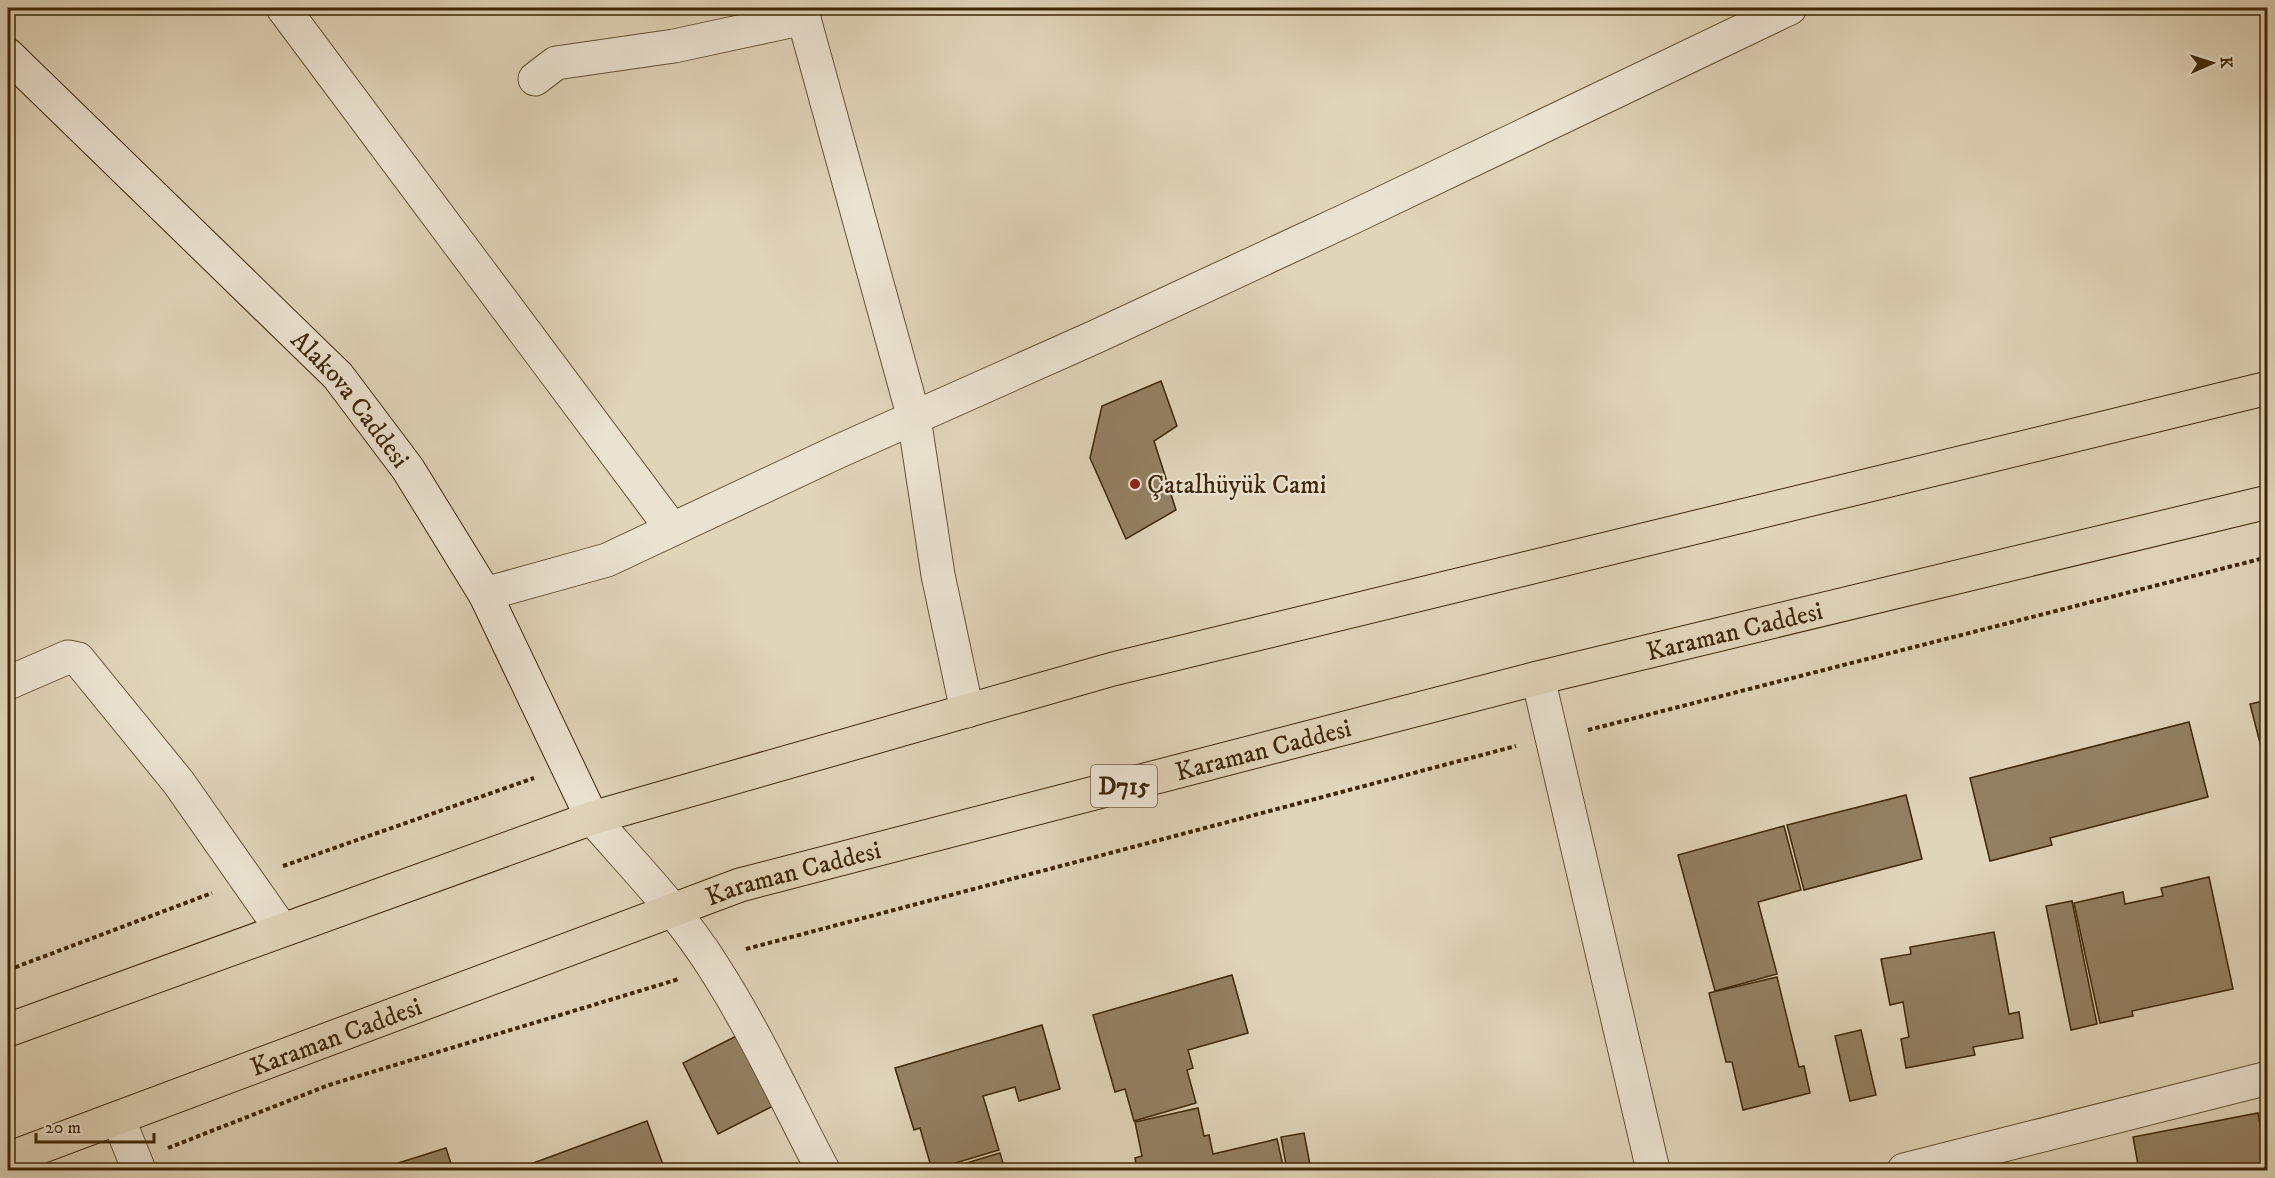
<svg xmlns="http://www.w3.org/2000/svg" width="2275" height="1178" font-family="'IM FELL DW Pica',serif">
  <style>
    .building { fill: #938063; stroke: #3f2605; stroke-width: 1.5 }
    .lines { fill: none; stroke-linecap: round; stroke-linejoin: round }
    .minor-casing { stroke: #675232; stroke-width: 35 }
    .tertiary-casing { stroke: #675232; stroke-width: 35 }
    .secondary-casing { stroke: #3f2605; stroke-width: 35 }
    .trunk-casing { stroke: #3f2605; stroke-width: 35 }
    .path { stroke: #3f2605; stroke-width: 4; stroke-dasharray: 4.5 3; stroke-linecap: butt }
    .minor { stroke: #ebe3d2; stroke-width: 33 }
    .tertiary { stroke: #ebe3d2; stroke-width: 33 }
    .secondary { stroke: #ebe3d2; stroke-width: 33 }
    .trunk { stroke: #e0d4b9; stroke-width: 33 }
    .poi-dot { fill: #8f2418; stroke: #ebe3d2; stroke-width: 2 }
    .labels { text-anchor: middle; stroke-width: 4.5; stroke-linejoin: round; paint-order: stroke }
    .shield { fill: #ebe3d2; stroke: #735f42; stroke-width: 1.5 }
    .shield-label { font-size: 24px; font-weight: bold; fill: #3f2605 }
    .street-label { font-size: 26px; fill: #3f2605; stroke: #ebe3d2 }
    .poi-label { font-size: 26px; fill: #3f2605; stroke: #ebe3d2; text-anchor: start }
  </style>
  <rect width="100%" height="100%" fill="#e0d4b9"/>
  <filter id="stains"><feTurbulence type="fractalNoise" baseFrequency=".00333" numOctaves="4"/><feColorMatrix values="0 0 0 0 .2 0 0 0 0 .09 0 0 0 0 .02 0 0 0 .5 -.17"/></filter>
  <radialGradient id="worn" r=".72"><stop offset=".6" stop-color="#630" stop-opacity="0"/><stop offset="1" stop-color="#630" stop-opacity=".3"/></radialGradient>
  <g class="building">
    <path d="M1161,381L1177,426L1154,441L1176,510L1126,539L1090,458L1102,406Z"/>
    <path d="M2268,700V774L2250,704Z"/>
    <path d="M2189,722L2208,797L2050,838L2052,845L1990,861L1970,778Z"/>
    <path d="M1906,795L1922,859L1804,890L1787,825Z"/>
    <path d="M1784,826L1801,890L1758,902L1777,974L1715,991L1678,855Z"/>
    <path d="M2209,877L2233,989L2132,1011L2133,1016L2100,1023L2074,903L2123,892L2125,904L2163,896L2161,888Z"/>
    <path d="M2072,901L2097,1024L2071,1030L2046,906Z"/>
    <path d="M1994,932L2009,1014L2019,1012L2023,1038L1973,1047L1975,1055L1906,1068L1901,1039L1909,1037L1903,1002L1890,1005L1881,959L1911,954L1910,947Z"/>
    <path d="M1232,975L1248,1033L1188,1050L1193,1068L1187,1070L1196,1103L1134,1121L1125,1089L1115,1092L1093,1015Z"/>
    <path d="M1777,977L1799,1067L1804,1066L1810,1093L1743,1110L1732,1062H1726L1709,993Z"/>
    <path d="M1042,1025L1060,1089L1019,1101L1015,1087L983,1096L999,1150L932,1170L920,1128L914,1130L895,1068Z"/>
    <path d="M748,1030L783,1101L718,1134L683,1063Z"/>
    <path d="M1861,1030L1876,1095L1850,1101L1835,1036Z"/>
    <path d="M1198,1108L1204,1136L1209,1135L1213,1154L1277,1139L1284,1170H1137L1135,1158L1142,1156L1135,1122Z"/>
    <path d="M2258,1113L2268,1170H2139L2133,1137Z"/>
    <path d="M647,1121L665,1170H517V1169Z"/>
    <path d="M1304,1133L1311,1170H1287L1281,1137Z"/>
    <path d="M446,1148L453,1170H376Z"/>
    <path d="M1000,1153L1005,1170H943Z"/>
  </g>
  <g class="lines">
    <defs>
      <g id="minor">
        <path d="M283,8L672,529"/>
        <path d="M801,8L914,418L938,575L967,711"/>
        <path d="M535,79L556,63L674,46L804,18"/>
        <path d="M1538,678L1653,1170"/>
        <path d="M8,683L68,657L78,659L179,783L282,930"/>
        <path d="M118,1118L139,1170"/>
        <path d="M1904,1170L2268,1078"/>
      </g>
      <g id="tertiary">
        <path d="M485,594L607,560L837,452L1095,337L1351,218L1790,8"/>
        <path d="M592,818C634,866 679,912 713,966C755,1031 787,1102 823,1170"/>
      </g>
      <g id="secondary">
        <path id="s1" d="M8,55L338,376L408,469L485,594L592,818"/>
      </g>
      <g id="trunk">
        <path d="M8,1030L592,818L1113,669L2268,388"/>
        <path id="s2" d="M8,1159L740,885L1538,678L2268,502"/>
      </g>
    </defs>
    <use href="#minor" class="minor-casing"/>
    <use href="#tertiary" class="tertiary-casing"/>
    <use href="#secondary" class="secondary-casing"/>
    <use href="#trunk" class="trunk-casing"/>
    <g class="path">
      <path d="M1588,730L2268,557"/>
      <path d="M283,866L534,778"/>
      <path d="M746,949L1516,746"/>
      <path d="M8,970L212,893"/>
      <path d="M168,1148L329,1085L679,979"/>
    </g>
    <use href="#minor" class="minor"/>
    <use href="#tertiary" class="tertiary"/>
    <use href="#secondary" class="secondary"/>
    <use href="#trunk" class="trunk"/>
  </g>
  <circle class="poi-dot" cx="1135" cy="484" r="6"/>
  <g class="labels">
    <rect class="shield" x="1091" y="765" width="66" height="42" rx="4.5"/>
    <g class="shield-label">
      <text x="1124" y="794">D715</text>
    </g>
    <g class="street-label">
      <text dy="9" stroke="none"><textPath href="#s1" startOffset="486">Alakova Caddesi</textPath></text>
      <text dy="9" stroke="none"><textPath href="#s2" startOffset="1808">Karaman Caddesi</textPath></text>
      <text dy="9" stroke="none"><textPath href="#s2" startOffset="1322">Karaman Caddesi</textPath></text>
      <text dy="9" stroke="none"><textPath href="#s2" startOffset="836">Karaman Caddesi</textPath></text>
      <text dy="9" stroke="none"><textPath href="#s2" startOffset="350">Karaman Caddesi</textPath></text>
    </g>
    <g class="poi-label">
      <text x="1147" y="493">Çatalhüyük Cami</text>
    </g>
  </g>
  <rect width="2275" height="1178" fill="none" stroke="#e0d4b9" stroke-width="30"/>
  <rect x="9" y="9" width="2257" height="1160" fill="none" stroke="#3f2605" stroke-width="3"/>
  <rect x="15" y="15" width="2245" height="1148" fill="none" stroke="#3f2605" stroke-width="1.5"/>
  <g transform="translate(2212 63) rotate(87)" stroke="#ebe3d2" stroke-width="4.5" paint-order="stroke">
  <path d="M0-4.5L10 22L0 15L-10 22Z" fill="#3f2605"/>
  <text y="-9" font-size="16" font-weight="bold" text-anchor="middle" fill="#3f2605">K</text>
  </g>
  <path d="M36 1133v9h118v-9" fill="none" stroke="#3f2605" stroke-width="3"/>
  <text x="45" y="1133" font-size="18" fill="#3f2605" stroke="#ebe3d2" stroke-width="4.5" paint-order="stroke">20 m</text>
  <rect width="100%" height="100%" filter="url(#stains)"/>
  <rect width="100%" height="100%" fill="url(#worn)"/>
</svg>
